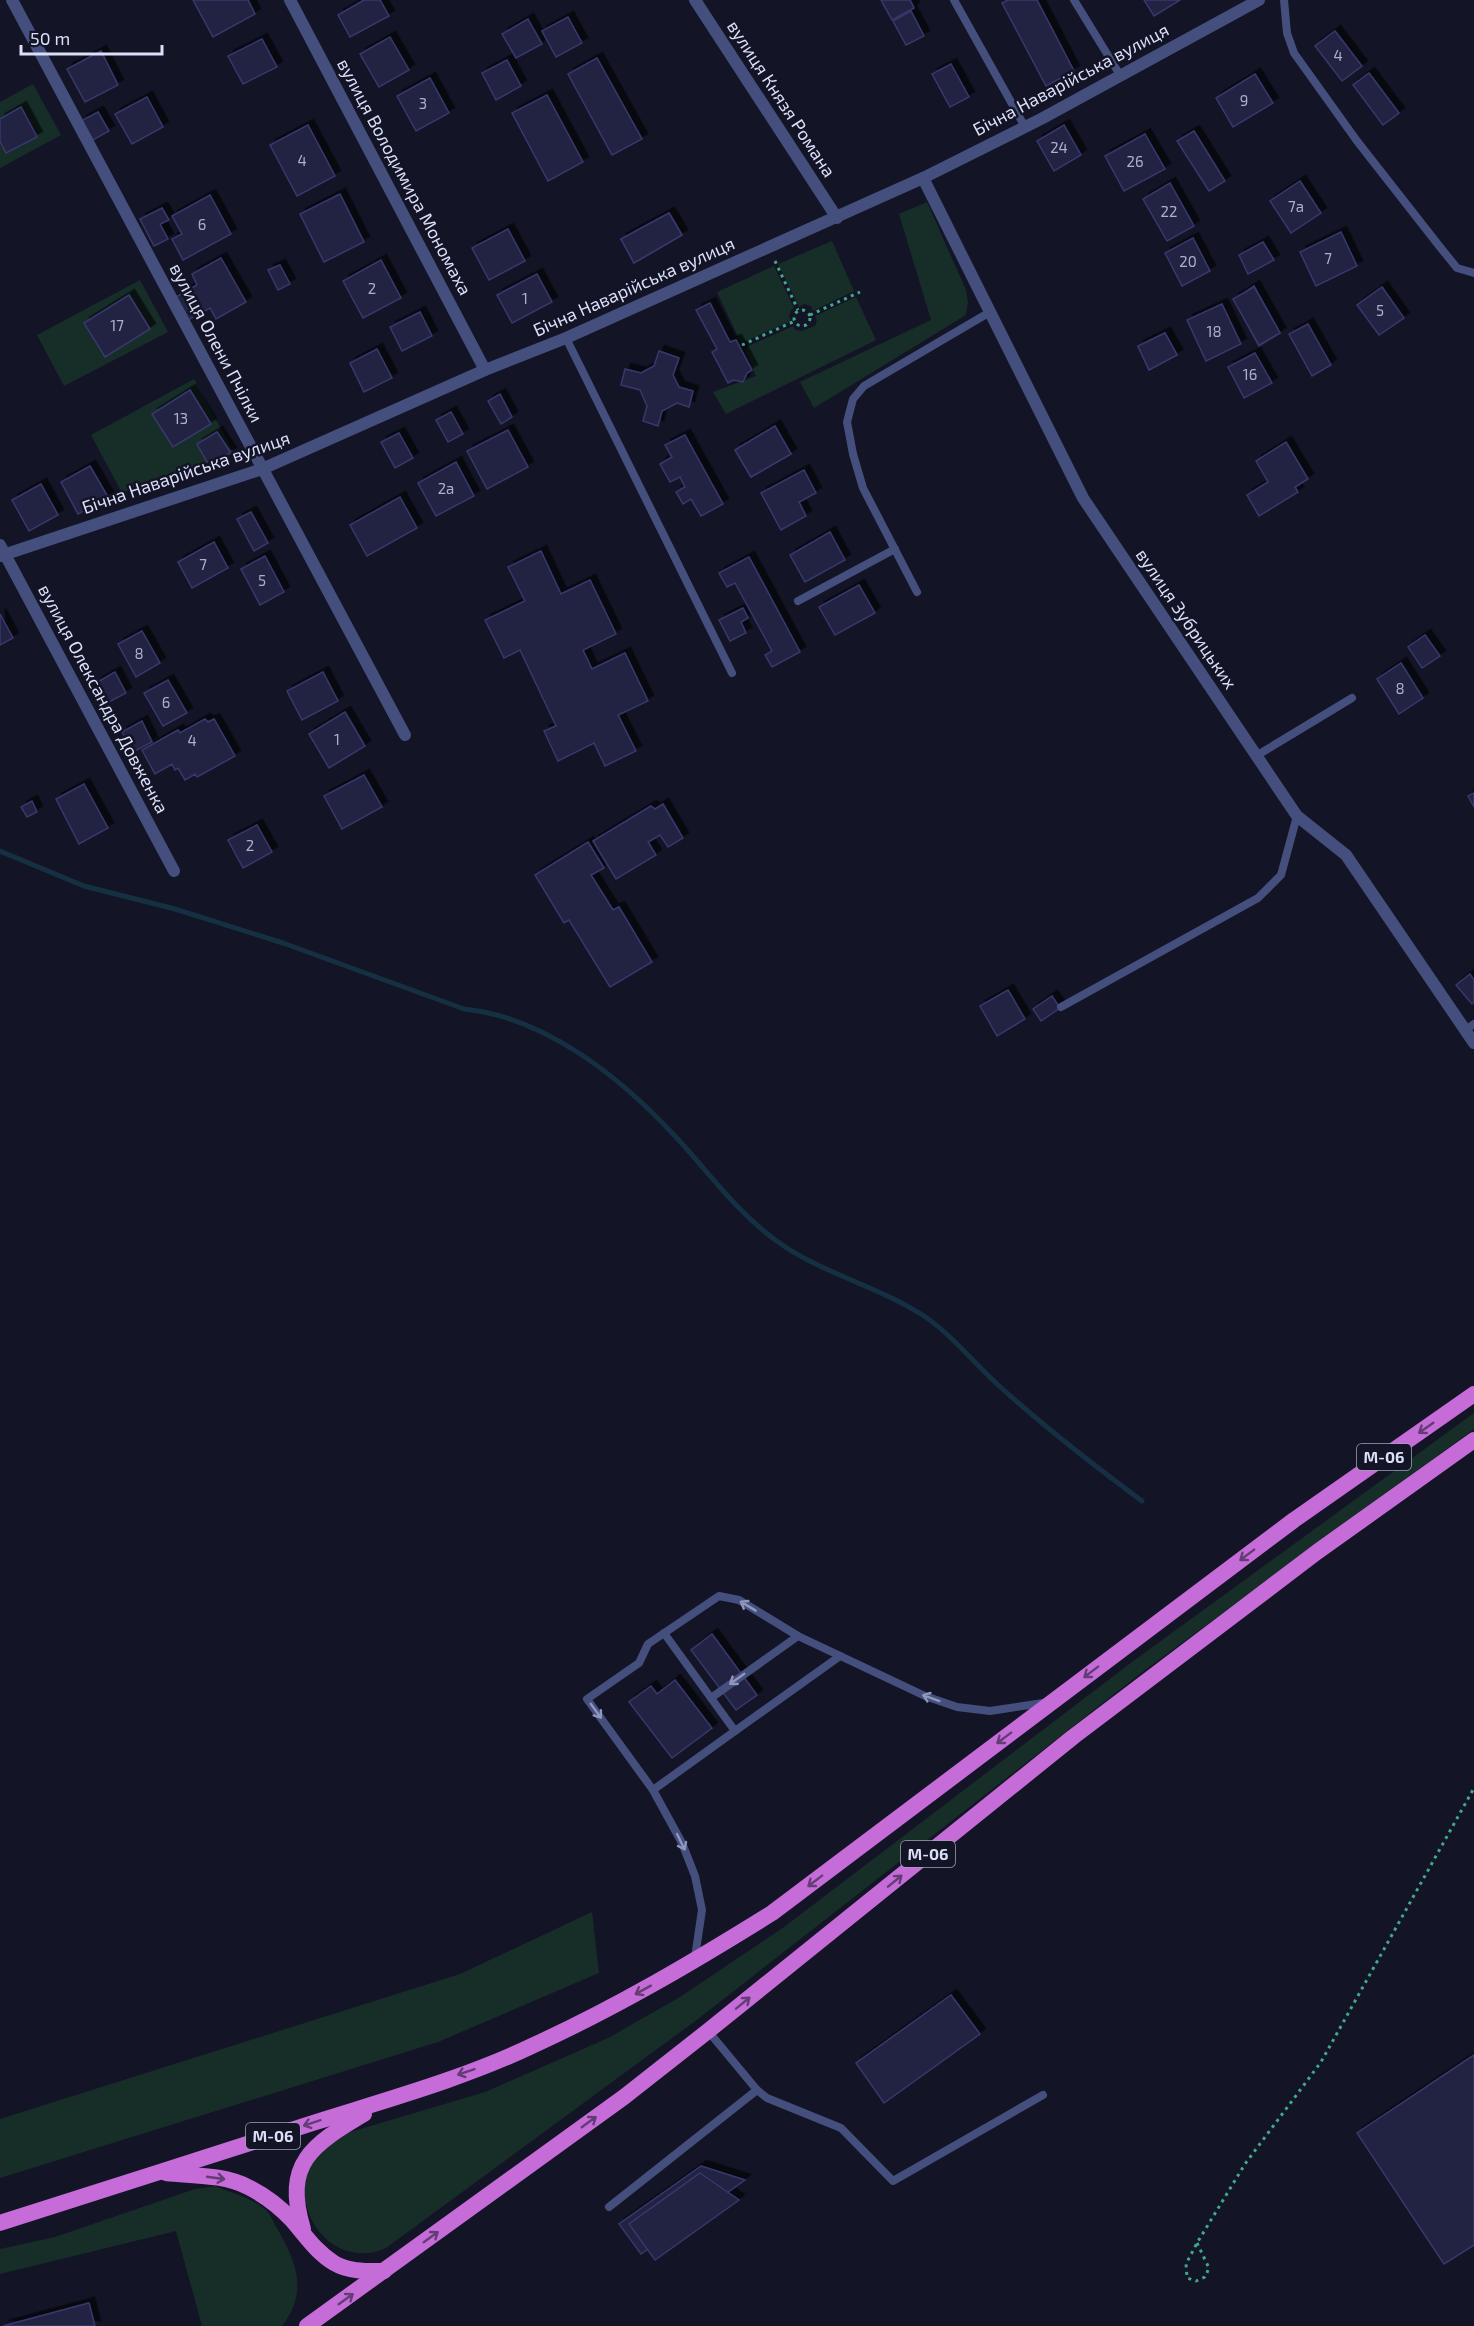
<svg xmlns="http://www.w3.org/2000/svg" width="1474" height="2326" font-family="'Exo 2',sans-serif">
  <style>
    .green { fill: #172e28 }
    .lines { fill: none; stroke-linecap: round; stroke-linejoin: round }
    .stream { stroke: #143042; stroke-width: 5 }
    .building { fill: #212243; stroke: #37386c; stroke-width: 1.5; filter: url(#shadow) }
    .path { stroke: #41a98b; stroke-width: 3; stroke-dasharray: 3 4.5; stroke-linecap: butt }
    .service { stroke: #444f7e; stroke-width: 8 }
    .minor { stroke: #444f7e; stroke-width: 12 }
    .trunk { stroke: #c66cd8; stroke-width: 16 }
    .oneway { stroke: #643c76 }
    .oneway2 { stroke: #9097bc }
    .labels { text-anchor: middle; stroke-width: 5; stroke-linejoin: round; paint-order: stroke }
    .number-label { font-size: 15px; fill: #adb0cc }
    .shield { fill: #131425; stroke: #a0a2ba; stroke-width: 1.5 }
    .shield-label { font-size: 16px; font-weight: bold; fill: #dcdffa }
    .street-label { font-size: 18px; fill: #dcdffa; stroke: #131425 }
  </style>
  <defs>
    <filter id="shadow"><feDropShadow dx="5.5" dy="-5.5" stdDeviation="0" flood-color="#0009"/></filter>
  </defs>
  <rect width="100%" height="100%" fill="#131425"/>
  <g class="green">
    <path d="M33,84L61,135L0,168V102Z"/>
    <path d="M927,202L966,290L968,302L966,315L814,408L800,382L931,320L899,214Z"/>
    <path d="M832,241L854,291L813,311L811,306L804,304L799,307L778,264Z"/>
    <path d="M774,266L794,308L791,310L789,316L791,321L741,343L717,292Z"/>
    <path d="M140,280L168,332L64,386L37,335Z"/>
    <path d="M856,297L876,340L726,414L713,392L756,376L744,348L793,326L795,330L802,331L815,326L817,320L815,316Z"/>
    <path d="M194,379L234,453L122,493L91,435Z"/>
    <path d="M1474,1413V1429L1145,1670L698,2019L386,2248C381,2250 374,2253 368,2253C319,2257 288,2198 314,2158C322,2146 335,2140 347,2133L485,2092L608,2038L680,1997L784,1927L1136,1659Z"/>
    <path d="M592,1912L599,1973L438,2042L0,2178V2119L460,1974Z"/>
    <path d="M215,2186C232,2193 252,2198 266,2210C271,2215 274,2224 278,2230C297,2263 308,2293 282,2326H202L176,2231L0,2274V2249L55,2237L195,2189Z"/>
  </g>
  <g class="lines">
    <path class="stream" d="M0,851L84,886L175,909L283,943L464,1009C545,1017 620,1077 674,1135C708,1171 737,1213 778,1242C823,1274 878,1286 924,1316C951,1334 973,1362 997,1384C1043,1426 1092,1464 1142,1501"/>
  </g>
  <g class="building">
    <path d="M193,0H248L255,14L213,37Z"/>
    <path d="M364,0H380L389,16L350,37L338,15Z"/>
    <path d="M881,0H910L914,8L892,20Z"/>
    <path d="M1008,0H1037L1074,71L1046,86L1002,3Z"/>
    <path d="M1144,0H1180L1154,16Z"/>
    <path d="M911,11L924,36L906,45L893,21Z"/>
    <path d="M568,17L582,43L556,57L542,31Z"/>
    <path d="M528,19L542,44L516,58L502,34Z"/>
    <path d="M1335,31L1362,66L1342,81L1315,46Z"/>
    <path d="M390,37L409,70L379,87L360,54Z"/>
    <path d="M262,39L277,67L243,84L228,56Z"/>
    <path d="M101,51L118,85L85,102L67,69Z"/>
    <path d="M597,58L642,139L612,155L568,74Z"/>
    <path d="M507,60L521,86L496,100L482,73Z"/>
    <path d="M951,64L969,97L950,107L932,74Z"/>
    <path d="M1369,73L1399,113L1383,125L1353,85Z"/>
    <path d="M1255,74L1273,103L1233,127L1216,98Z"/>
    <path d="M430,78L449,113L416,131L397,96Z"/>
    <path d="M547,95L583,162L548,181L512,113Z"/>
    <path d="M147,97L163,127L132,144L115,114Z"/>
    <path d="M21,107L37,137L6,153L0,141V119Z"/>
    <path d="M98,112L109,131L91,141L81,121Z"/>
    <path d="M308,125L335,176L297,196L270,145Z"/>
    <path d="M1064,125L1081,155L1054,171L1037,141Z"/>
    <path d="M1194,131L1225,181L1209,191L1177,141Z"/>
    <path d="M1145,134L1165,169L1124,191L1105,156Z"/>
    <path d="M1300,181L1321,213L1291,233L1270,201Z"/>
    <path d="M1170,183L1194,226L1167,241L1143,199Z"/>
    <path d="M340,194L364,242L324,262L300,214Z"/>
    <path d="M210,195L231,234L183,260L172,239L182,234L172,216Z"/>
    <path d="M162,208L169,220L160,224L168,239L154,246L140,219Z"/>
    <path d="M669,213L682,235L634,263L621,239Z"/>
    <path d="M669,213L682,235L634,263L621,239Z"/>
    <path d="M508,229L525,261L489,280L472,248Z"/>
    <path d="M1341,232L1357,266L1316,286L1300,252Z"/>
    <path d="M1193,238L1210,271L1182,286L1165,253Z"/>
    <path d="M1263,242L1274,260L1248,274L1239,255Z"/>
    <path d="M221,258L246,302L216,319L210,308L186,321L174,298L197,285L192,274Z"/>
    <path d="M381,260L401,298L363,318L343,281Z"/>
    <path d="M280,265L290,284L278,290L268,270Z"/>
    <path d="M537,274L552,302L512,323L497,295Z"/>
    <path d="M1254,286L1280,333L1259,346L1234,300Z"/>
    <path d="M1254,287L1280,333L1259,345L1233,299Z"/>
    <path d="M1382,287L1404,318L1379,335L1357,305Z"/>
    <path d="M129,295L150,329L105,357L84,323Z"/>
    <path d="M710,303L730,342L736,340L752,370L747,373L743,382L733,380L728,383L712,352L717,349L696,310Z"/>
    <path d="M1222,304L1241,344L1206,361L1187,320Z"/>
    <path d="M420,312L432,336L402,351L390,327Z"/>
    <path d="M1308,324L1331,365L1312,376L1289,334Z"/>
    <path d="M1165,333L1177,355L1149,370L1138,346Z"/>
    <path d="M1165,333L1177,355L1149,370L1138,346Z"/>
    <path d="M377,349L392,378L364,392L350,363Z"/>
    <path d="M659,351L679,358L673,375L679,387L693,391L689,407L677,403L662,411L658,426L643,421L647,406L640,390L621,385L625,369L641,373L654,366Z"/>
    <path d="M1255,353L1272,383L1244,398L1228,367Z"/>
    <path d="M190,390L211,424L173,447L152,414Z"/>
    <path d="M500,394L512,417L501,424L488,401Z"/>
    <path d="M451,412L463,434L448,442L436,420Z"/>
    <path d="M775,426L791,454L751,477L735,450Z"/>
    <path d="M775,426L791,454L751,477L735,450Z"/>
    <path d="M508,430L528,467L487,489L467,451Z"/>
    <path d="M217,432L231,453L207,462L197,444Z"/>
    <path d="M399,433L413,458L395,468L381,442Z"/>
    <path d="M685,435L723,504L701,516L691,499L683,504L676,492L685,487L680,477L670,482L660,464L672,457L665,445Z"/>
    <path d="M1286,442L1308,479L1295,487L1298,492L1259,516L1247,495L1268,482L1256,461Z"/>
    <path d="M456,462L474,496L436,516L418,483Z"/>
    <path d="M90,466L108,497L78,514L61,482Z"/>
    <path d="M804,470L816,493L799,502L806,516L781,530L761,493Z"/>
    <path d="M41,484L58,515L29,531L12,500Z"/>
    <path d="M400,497L417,528L367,556L350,525Z"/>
    <path d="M251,512L268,543L254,551L237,519Z"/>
    <path d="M830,532L845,560L805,582L790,555Z"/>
    <path d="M214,542L228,568L192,588L178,562Z"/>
    <path d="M541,551L561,594L590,580L616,634L583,650L592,669L625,653L648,701L618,715L636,751L605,766L594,743L558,761L544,731L556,726L520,650L504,658L485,620L525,601L508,567Z"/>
    <path d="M265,556L284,592L260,605L241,569Z"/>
    <path d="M749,557L800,652L772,667L765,655L772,651L735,583L727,587L719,573Z"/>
    <path d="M859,585L875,613L835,635L819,607Z"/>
    <path d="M743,608L748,618L741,622L746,633L730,641L719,620Z"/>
    <path d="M0,614L13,638L0,645Z"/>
    <path d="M142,631L160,663L136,677L118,644Z"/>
    <path d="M1425,635L1440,656L1422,668L1408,647Z"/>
    <path d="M1401,663L1423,698L1399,714L1377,679Z"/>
    <path d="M115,672L126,693L107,703L96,683Z"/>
    <path d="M323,672L338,701L302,720L287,691Z"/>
    <path d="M168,680L187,713L163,726L144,693Z"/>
    <path d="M345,712L365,746L329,768L309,734Z"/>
    <path d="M205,719L208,722L214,719L235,756L197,777L195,774L185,780L178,768L175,770L172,764L155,774L142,750L178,730L180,733Z"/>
    <path d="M142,721L152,742L133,752L122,732Z"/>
    <path d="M364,775L382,807L342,829L324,796Z"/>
    <path d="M84,784L108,828L79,844L56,799Z"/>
    <path d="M1474,793V807L1468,796Z"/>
    <path d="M32,801L37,812L27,817L21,807Z"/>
    <path d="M663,804L683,838L668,847L660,835L648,842L656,855L616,879L593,841L651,806L655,809Z"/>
    <path d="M257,825L272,852L243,868L228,840Z"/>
    <path d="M588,842L604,868L591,875L613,910L619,907L652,962L610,987L569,920L564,923L535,875Z"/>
    <path d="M1470,974L1474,980V1002L1472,1004L1456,985Z"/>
    <path d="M1008,990L1025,1019L997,1036L980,1006Z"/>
    <path d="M1052,996L1060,1008L1041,1021L1033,1009Z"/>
    <path d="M712,1634L757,1695L736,1710L691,1650Z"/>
    <path d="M675,1680L712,1728L672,1758L629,1702L651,1686L657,1694Z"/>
    <path d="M951,1995L980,2034L884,2103L856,2063Z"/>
    <path d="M1474,2055V2245L1444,2264L1357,2133Z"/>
    <path d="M701,2166L745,2180L641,2254L619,2224Z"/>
    <path d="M700,2173L739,2200L655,2260L629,2224Z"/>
    <path d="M89,2303L95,2326H3Z"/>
  </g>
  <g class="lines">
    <g class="path">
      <path d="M775,261L798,310"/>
      <circle cx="802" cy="318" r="8"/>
      <path d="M810,315L860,292"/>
      <path d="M742,345L795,321"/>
      <path d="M1197,2243L1209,2268L1205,2277L1196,2281L1187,2278L1186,2264L1197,2243L1245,2164L1321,2062L1474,1788"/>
    </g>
    <g class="service">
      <path d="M954,0L1025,127"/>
      <path d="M1074,0L1120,75"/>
      <path d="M1284,0L1287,33L1294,53L1357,141L1440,247L1457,268L1474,273"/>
      <path d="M566,338L732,673"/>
      <path d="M917,592L863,488L853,454L847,422L853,399L864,386L990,312"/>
      <path d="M798,601L895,549"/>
      <path d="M1256,756L1352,698"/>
      <path d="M1061,1007L1258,898L1281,875L1297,816"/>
      <path d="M1465,1030L1474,1024"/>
      <path d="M664,1633L711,1698"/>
      <path d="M735,1731L840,1656"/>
      <path d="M653,1790L735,1731L711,1698L798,1636L925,1696L957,1707L990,1711L1043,1703"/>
      <path d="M695,1957L702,1910L695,1876L682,1843L653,1790L587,1699L639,1663L648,1644L719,1596L739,1600L798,1636"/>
      <path d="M708,2031L757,2090L767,2098L841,2128L893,2181L1043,2095"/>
      <path d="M609,2207L757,2090"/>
    </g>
    <g class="minor">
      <path d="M12,0L405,735"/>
      <path d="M290,0L485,370"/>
      <path d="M695,0L837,218"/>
      <path d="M923,178L1083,498L1297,816L1346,855L1474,1043"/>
      <path d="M0,545L174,871"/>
      <path d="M0,556L262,469L485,370L566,338L923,178L1041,119L1259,0"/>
    </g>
    <g class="trunk">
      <path d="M166,2173C192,2176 223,2174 248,2187C264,2195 279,2206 292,2220C305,2235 316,2252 334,2263C349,2272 367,2271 384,2271"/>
      <path d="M0,2223C105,2189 211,2156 316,2122C389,2099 465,2078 534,2045C617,2007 695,1961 772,1913L1294,1520L1474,1394"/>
      <path d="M303,2229C283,2163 312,2145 364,2114"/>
      <path d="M307,2326L624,2097L708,2031L1073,1737L1317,1552L1474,1440"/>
    </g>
  </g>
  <defs><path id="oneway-shaft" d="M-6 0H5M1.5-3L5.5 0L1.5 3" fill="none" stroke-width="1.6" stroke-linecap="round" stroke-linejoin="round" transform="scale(1.5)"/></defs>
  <g class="oneway">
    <use href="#oneway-shaft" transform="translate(1426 1428) rotate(145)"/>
    <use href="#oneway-shaft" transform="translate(1247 1555) rotate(143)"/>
    <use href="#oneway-shaft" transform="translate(1091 1672) rotate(143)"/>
    <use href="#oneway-shaft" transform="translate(1004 1738) rotate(143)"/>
    <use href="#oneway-shaft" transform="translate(815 1881) rotate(143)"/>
    <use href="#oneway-shaft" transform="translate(895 1881) rotate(-39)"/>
    <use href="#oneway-shaft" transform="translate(643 1990) rotate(151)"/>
    <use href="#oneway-shaft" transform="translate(743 2003) rotate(-39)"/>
    <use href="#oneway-shaft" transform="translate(466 2072) rotate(161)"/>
    <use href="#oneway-shaft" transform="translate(589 2122) rotate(-36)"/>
    <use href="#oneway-shaft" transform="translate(312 2123) rotate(162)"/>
    <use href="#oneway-shaft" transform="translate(216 2178) rotate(8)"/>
    <use href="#oneway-shaft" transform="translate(431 2237) rotate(-36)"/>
    <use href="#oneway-shaft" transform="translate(346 2299) rotate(-36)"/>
  </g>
  <g class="oneway2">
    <use href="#oneway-shaft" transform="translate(748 1606) rotate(-149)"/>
    <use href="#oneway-shaft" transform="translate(737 1679) rotate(145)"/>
    <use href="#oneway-shaft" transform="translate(931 1698) rotate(-160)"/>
    <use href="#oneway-shaft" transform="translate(596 1711) rotate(54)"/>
    <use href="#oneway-shaft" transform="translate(681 1842) rotate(64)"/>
  </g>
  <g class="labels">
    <g class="number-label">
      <text x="1338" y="61">4</text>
      <text x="1244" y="106">9</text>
      <text x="423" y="109">3</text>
      <text x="1059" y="153">24</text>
      <text x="302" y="166">4</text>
      <text x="1135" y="167">26</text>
      <text x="1296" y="212">7а</text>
      <text x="1169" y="217">22</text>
      <text x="202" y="230">6</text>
      <text x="1328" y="264">7</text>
      <text x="1188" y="267">20</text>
      <text x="372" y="294">2</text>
      <text x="525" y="304">1</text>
      <text x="1380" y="316">5</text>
      <text x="117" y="331">17</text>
      <text x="1214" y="337">18</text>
      <text x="1250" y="380">16</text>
      <text x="181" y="424">13</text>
      <text x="446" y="494">2а</text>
      <text x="203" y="570">7</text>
      <text x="262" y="586">5</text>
      <text x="139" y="659">8</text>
      <text x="1400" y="694">8</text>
      <text x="166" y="708">6</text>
      <text x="337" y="745">1</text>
      <text x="192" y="746">4</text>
      <text x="250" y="851">2</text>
    </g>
    <g class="shield">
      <rect x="1357" y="1444" width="54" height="26" rx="4.5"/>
      <rect x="901" y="1841" width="54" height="26" rx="4.5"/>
      <rect x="246" y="2123" width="54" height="26" rx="4.5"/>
    </g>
    <g class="shield-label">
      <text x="1384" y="1463">М-06</text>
      <text x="928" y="1860">М-06</text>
      <text x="273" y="2142">М-06</text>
    </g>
    <g class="street-label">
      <text transform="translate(1071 80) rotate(-28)" y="6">Бічна Наварійська вулиця</text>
      <text transform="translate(781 99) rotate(57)" y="6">вулиця Князя Романа</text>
      <text transform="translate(404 177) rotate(62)" y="6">вулиця Володимира Мономаха</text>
      <text transform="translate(634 287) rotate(-24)" y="6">Бічна Наварійська вулиця</text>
      <text transform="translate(216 343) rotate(62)" y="6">вулиця Олени Пчілки</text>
      <text transform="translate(186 473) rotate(-19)" y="6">Бічна Наварійська вулиця</text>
      <text transform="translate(1186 619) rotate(56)" y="6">вулиця Зубрицьких</text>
      <text transform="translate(103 699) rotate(62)" y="6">вулиця Олександра Довженка</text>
    </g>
  </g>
  <path d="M21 45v9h141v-9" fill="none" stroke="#dcdffa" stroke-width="3"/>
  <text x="30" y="45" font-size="18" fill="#dcdffa" stroke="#131425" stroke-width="4.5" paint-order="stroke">50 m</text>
</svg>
